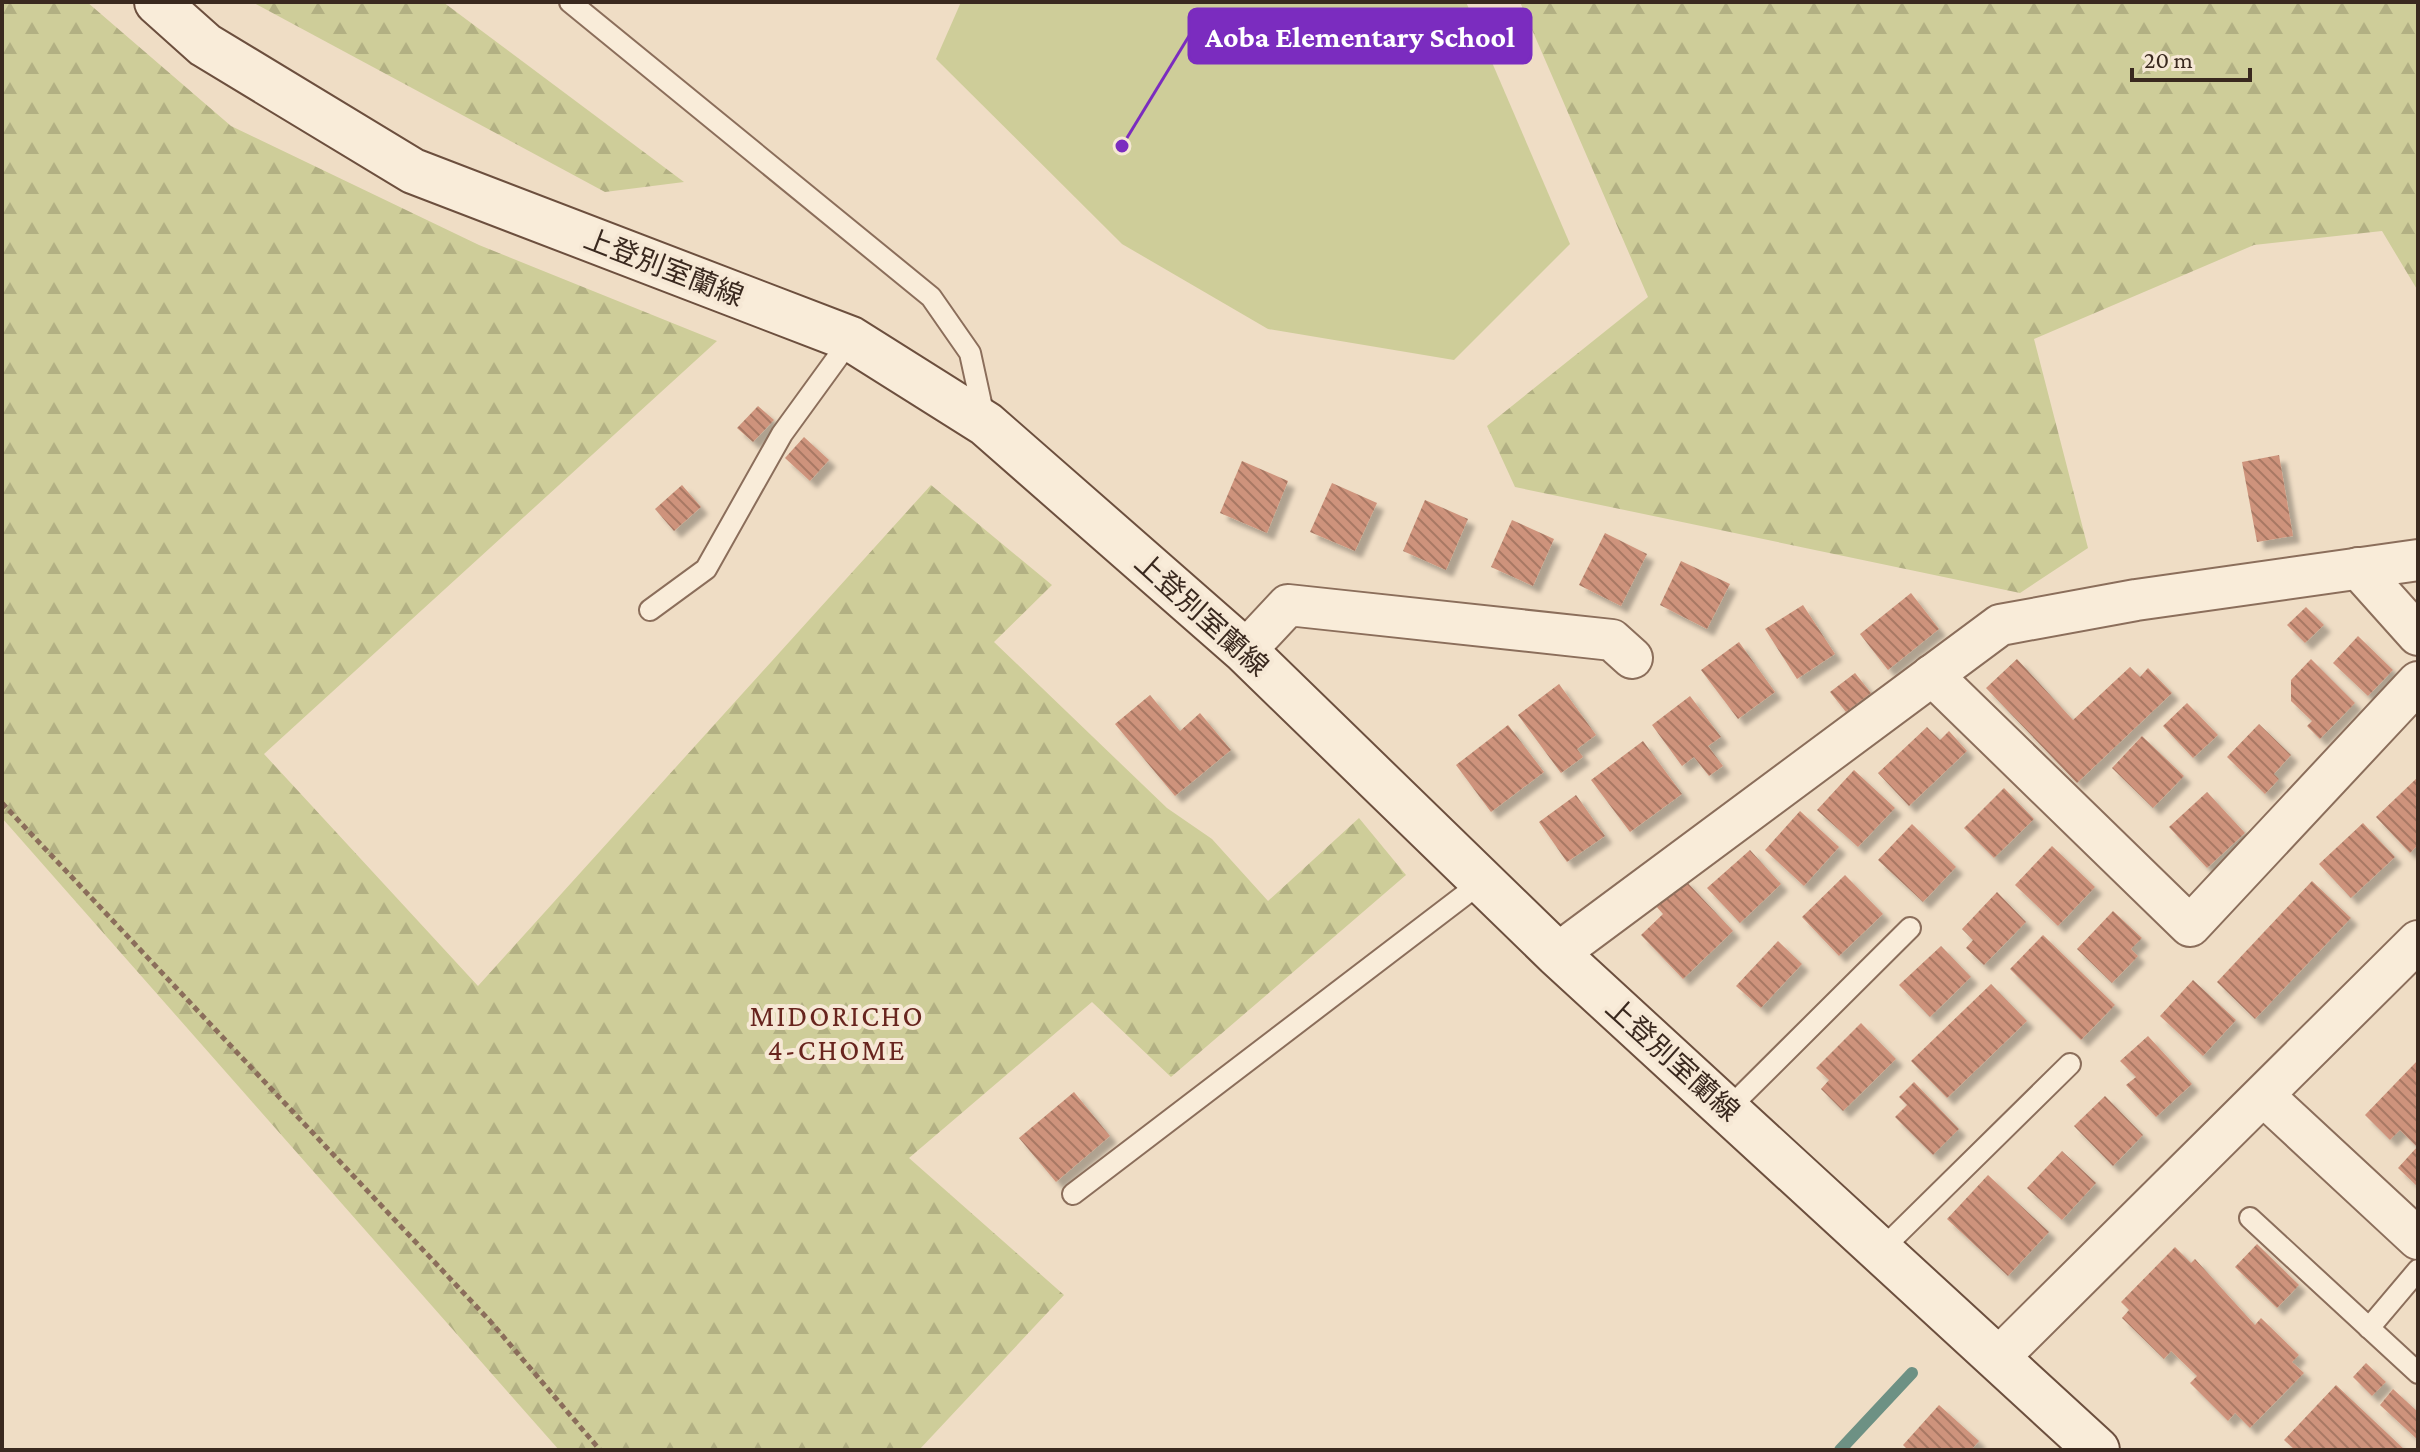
<svg xmlns="http://www.w3.org/2000/svg" width="2420" height="1452" font-family="'Crimson Pro','Noto Sans JP',serif">
  <style>
    .grass { fill: #cecd99 }
    .forest { fill: url(#forest-firs) }
    .lines { fill: none; stroke-linecap: round; stroke-linejoin: round }
    .stream { stroke: #6d9184; stroke-width: 12 }
    .building { fill: url(#building-back-hatch); filter: url(#shadow) }
    .lane-casing { stroke: #8b6e5b; stroke-width: 24 }
    .street-casing { stroke: #8b6e5b; stroke-width: 44 }
    .secondary-casing { stroke: #6c4f3e; stroke-width: 48 }
    .path { stroke: #8b6e5b; stroke-width: 5; stroke-dasharray: 6 4; stroke-linecap: butt }
    .lane { stroke: #f9ecd9; stroke-width: 20 }
    .street { stroke: #f9ecd9; stroke-width: 40 }
    .secondary { stroke: #f9ecd9; stroke-width: 44 }
    .labels { text-anchor: middle; stroke-width: 8; stroke-linejoin: round; paint-order: stroke }
    .street-label { font-size: 28px; fill: #3a291f; stroke: #f6e8d5 }
    .neighbourhood-label { font-size: 30px; letter-spacing: 2px; fill: #68241e; stroke: #f6e8d5 }
    .leader { fill: none; stroke: #7b2cbf; stroke-width: 3 }
    .callout-dot { fill: #7b2cbf; stroke: #f6e8d5; stroke-width: 3 }
    .callout { fill: #7b2cbf; stroke: #7b2cbf; stroke-width: 3 }
    .callout-label { font-size: 30px; text-anchor: middle; font-weight: bold; fill: #fff }
  </style>
  <defs>
    <pattern id="forest-firs" width="22" height="20" patternUnits="userSpaceOnUse" patternTransform="scale(2)"><rect width="22" height="20" fill="#cecd99"/><path d="M5 1l3.5 6h-7zM16 11l3.5 6h-7z" fill="#b2b083"/></pattern>
    <pattern id="building-back-hatch" width="6" height="6" patternUnits="userSpaceOnUse" patternTransform="scale(2)"><rect width="6" height="6" fill="#ce937b"/><path d="M-1 5l2 2M0 0l6 6M5-1l2 2" fill="none" stroke="#a87864"/></pattern>
    <filter id="shadow"><feDropShadow dx="7" dy="7" stdDeviation="2" flood-color="#0004"/></filter>
  </defs>
  <rect width="100%" height="100%" fill="#efddc5"/>
  <path class="grass" d="M961,2H1466L1570,244L1454,360L1268,329L1122,244L936,59Z"/>
  <g class="forest">
    <path d="M2,2H87L231,126L479,245L717,341L264,754L478,986L931,485L1052,585L994,642L1167,808L1212,839L1268,901L1359,818L1406,875L1171,1077L1092,1002L909,1158L1064,1295L919,1450H559L2,818Z"/>
    <path d="M252,2H443L684,182L605,192Z"/>
    <path d="M1520,2H2418V291L2382,231L2254,245L2034,339L2088,548L2020,593L1515,487L1487,426L1648,297Z"/>
  </g>
  <g class="lines">
    <path class="stream" d="M1840,1450L1912,1373"/>
  </g>
  <g class="building">
    <path d="M758,406L774,420L753,442L737,428Z"/>
    <path d="M804,437L829,460L810,481L785,458Z"/>
    <path d="M2279,455L2293,536L2257,542L2242,462Z"/>
    <path d="M1242,461L1288,481L1267,533L1220,513Z"/>
    <path d="M1332,483L1377,503L1355,551L1310,532Z"/>
    <path d="M682,485L701,507L674,531L655,509Z"/>
    <path d="M1425,500L1468,519L1446,570L1403,551Z"/>
    <path d="M1512,520L1554,539L1533,586L1491,567Z"/>
    <path d="M1605,533L1647,554L1621,606L1579,585Z"/>
    <path d="M1681,561L1730,584L1707,629L1660,605Z"/>
    <path d="M1911,593L1939,629L1888,670L1860,634Z"/>
    <path d="M1803,605L1835,654L1797,679L1765,629Z"/>
    <path d="M2306,607L2324,625L2305,643L2287,625Z"/>
    <path d="M2358,636L2393,670L2368,696L2333,663Z"/>
    <path d="M1739,642L1775,692L1738,719L1701,670Z"/>
    <path d="M2017,659L2073,720L2130,667L2140,677L2148,668L2172,693L2077,783L1986,688Z"/>
    <path d="M2311,659L2355,703L2320,739L2307,726L2312,721L2291,701V680Z"/>
    <path d="M1855,673L1871,693L1846,712L1830,692Z"/>
    <path d="M1559,684L1596,735L1577,749L1583,757L1561,773L1518,715Z"/>
    <path d="M1150,695L1180,731L1200,713L1231,750L1175,796L1115,724Z"/>
    <path d="M1690,696L1721,737L1708,746L1723,766L1709,776L1694,757L1682,766L1652,725Z"/>
    <path d="M2187,703L2218,735L2193,758L2163,726Z"/>
    <path d="M2259,724L2291,755L2274,774L2279,779L2265,794L2227,757Z"/>
    <path d="M1508,725L1544,772L1491,812L1456,765Z"/>
    <path d="M1927,727L1940,740L1949,731L1967,751L1909,806L1878,773Z"/>
    <path d="M2142,736L2184,776L2153,808L2112,768Z"/>
    <path d="M1643,741L1682,794L1630,832L1591,780Z"/>
    <path d="M1854,770L1895,808L1858,847L1817,810Z"/>
    <path d="M2418,777V845L2410,853L2376,817Z"/>
    <path d="M2004,788L2034,819L1994,858L1964,828Z"/>
    <path d="M2207,792L2245,833L2207,868L2169,827Z"/>
    <path d="M1576,795L1605,836L1567,862L1539,822Z"/>
    <path d="M1800,811L1839,847L1804,886L1765,850Z"/>
    <path d="M2363,823L2395,857L2351,898L2319,864Z"/>
    <path d="M1912,824L1956,867L1923,902L1878,860Z"/>
    <path d="M2052,846L2095,887L2058,926L2015,885Z"/>
    <path d="M1750,850L1781,884L1740,923L1707,888Z"/>
    <path d="M1845,875L1883,914L1839,956L1802,917Z"/>
    <path d="M1684,879L1733,931L1683,979L1641,935L1663,914L1656,906Z"/>
    <path d="M2312,881L2351,918L2255,1019L2217,982Z"/>
    <path d="M1997,892L2026,922L1984,965L1966,948L1973,940L1962,929Z"/>
    <path d="M2113,911L2142,938L2131,949L2138,956L2112,983L2077,949Z"/>
    <path d="M2043,935L2115,1005L2081,1040L2010,969Z"/>
    <path d="M1778,941L1802,964L1761,1008L1736,986Z"/>
    <path d="M1941,946L1971,977L1930,1017L1899,985Z"/>
    <path d="M2193,980L2236,1020L2203,1056L2160,1016Z"/>
    <path d="M1991,984L2027,1021L1947,1098L1911,1061Z"/>
    <path d="M1861,1023L1896,1059L1843,1111L1821,1089L1829,1080L1816,1068Z"/>
    <path d="M2148,1036L2192,1084L2156,1117L2126,1085L2136,1077L2120,1061Z"/>
    <path d="M2418,1060V1187L2398,1168L2417,1147L2400,1130L2390,1140L2365,1115Z"/>
    <path d="M1914,1082L1959,1129L1933,1155L1895,1117L1907,1105L1899,1097Z"/>
    <path d="M1074,1092L1110,1136L1056,1182L1019,1138Z"/>
    <path d="M2105,1096L2143,1135L2113,1166L2074,1126Z"/>
    <path d="M2062,1151L2096,1183L2062,1220L2027,1188Z"/>
    <path d="M1988,1175L2049,1232L2008,1276L1947,1219Z"/>
    <path d="M2257,1244L2299,1285L2277,1308L2235,1267Z"/>
    <path d="M2175,1247L2191,1263L2195,1259L2255,1325L2261,1318L2299,1355L2292,1362L2304,1373L2250,1428L2235,1413L2228,1421L2190,1383L2197,1376L2171,1351L2164,1359L2122,1318L2129,1310L2121,1302Z"/>
    <path d="M2366,1363L2386,1382L2372,1396L2353,1377Z"/>
    <path d="M2336,1385L2405,1450H2295L2284,1440Z"/>
    <path d="M2393,1389L2418,1412V1440L2380,1405Z"/>
    <path d="M1939,1405L1979,1441L1971,1450H1908L1903,1445Z"/>
  </g>
  <g class="lines">
    <defs>
      <g id="lane">
        <path d="M570,2L931,297L970,353L984,417"/>
        <path d="M650,610L706,569L782,434L851,339"/>
        <path d="M1728,1109L1910,928"/>
        <path d="M1073,1194L1483,881"/>
        <path d="M2250,1218L2418,1373"/>
        <path d="M1880,1251L2070,1064"/>
        <path d="M2369,1328L2418,1270"/>
      </g>
      <g id="street">
        <path d="M2358,568L2418,635"/>
        <path d="M1245,651L1288,605L1612,640L1632,658"/>
        <path d="M1932,675L2190,926L2418,682"/>
        <path d="M1557,954L2000,625L2136,600L2418,560"/>
        <path d="M2264,1096L2418,1239"/>
        <path d="M1998,1358L2418,941"/>
      </g>
      <path id="secondary" d="M157,2L205,45L413,171L851,339L986,424L1245,651L1557,954L2097,1450"/>
    </defs>
    <use href="#lane" class="lane-casing"/>
    <use href="#street" class="street-casing"/>
    <use href="#secondary" class="secondary-casing"/>
    <path class="path" d="M2,803L490,1321L600,1450"/>
    <use href="#lane" class="lane"/>
    <use href="#street" class="street"/>
    <use href="#secondary" class="secondary"/>
  </g>
  <g class="labels">
    <g class="street-label">
      <text transform="translate(664 267) rotate(21)" y="10">上登別室蘭線</text>
      <text transform="translate(1202 614) rotate(42)" y="10">上登別室蘭線</text>
      <text transform="translate(1673 1059) rotate(42)" y="10">上登別室蘭線</text>
    </g>
    <g class="neighbourhood-label">
      <text x="837" y="1026">MIDORICHO<tspan x="837" dy="34">4-CHOME</tspan></text>
    </g>
  </g>
  <path class="leader" d="M1122 146L1189 36"/>
  <circle class="callout-dot" cx="1122" cy="146" r="8"/>
  <rect class="callout" x="1189" y="9" width="342" height="54" rx="8"/>
  <g class="callout-label">
    <text x="1360" y="47">Aoba Elementary School</text>
  </g>
  <rect width="2420" height="1452" fill="none" stroke="#3a291f" stroke-width="8"/>
  <path d="M2132 68v12h118v-12" fill="none" stroke="#3a291f" stroke-width="4"/>
  <text x="2144" y="68" font-size="24" fill="#3a291f" stroke="#f6e8d5" stroke-width="6" paint-order="stroke">20 m</text>
</svg>
